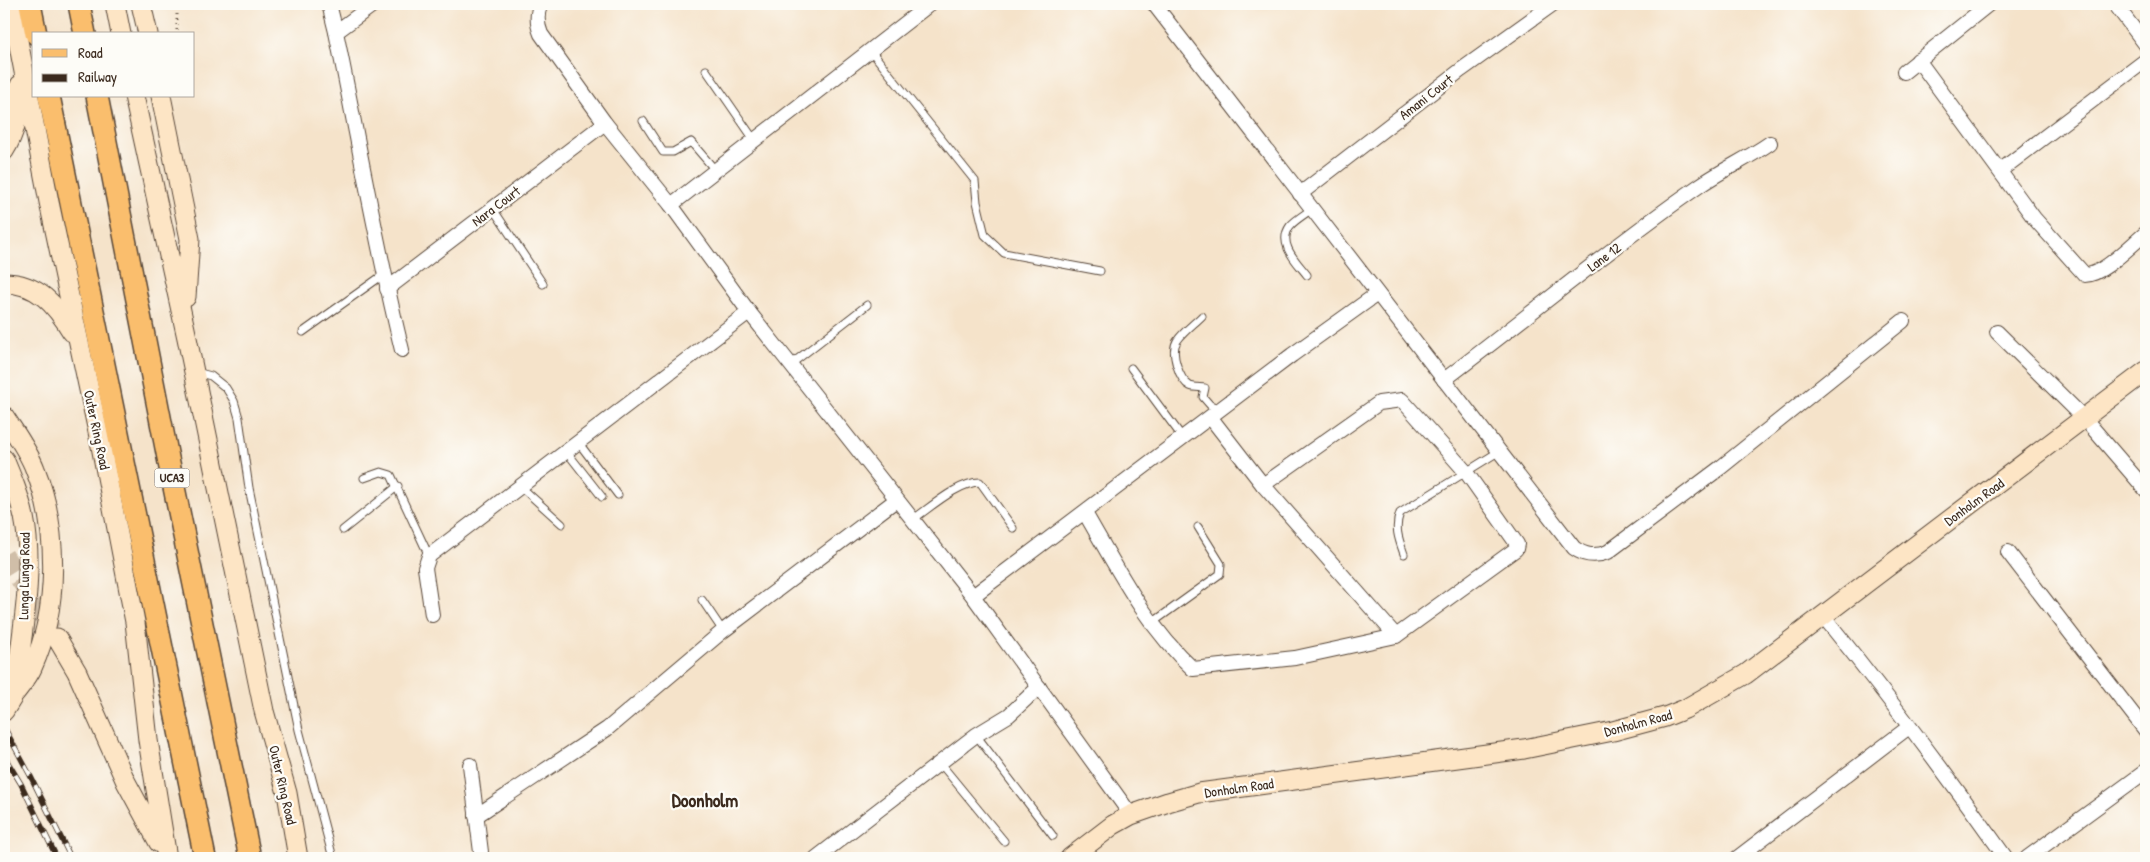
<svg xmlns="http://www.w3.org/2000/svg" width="2150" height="862" font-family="'Patrick Hand',sans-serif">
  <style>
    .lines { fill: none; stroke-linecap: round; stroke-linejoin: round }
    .secondary-tunnel { stroke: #d0bea8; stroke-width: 19; stroke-dasharray: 19 9; stroke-linecap: butt }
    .service-casing { stroke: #574638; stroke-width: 9 }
    .minor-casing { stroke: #574638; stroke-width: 16 }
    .secondary-casing { stroke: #574638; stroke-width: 21 }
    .primary-casing { stroke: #574638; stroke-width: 24 }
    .path { stroke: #574638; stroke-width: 3; stroke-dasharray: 1 4; stroke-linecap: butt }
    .service { stroke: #fff; stroke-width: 7 }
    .minor { stroke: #fff; stroke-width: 14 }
    .secondary { stroke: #fde5c5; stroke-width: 19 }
    .primary { stroke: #fabe6d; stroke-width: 21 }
    .rail-casing { stroke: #3b2a1e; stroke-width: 5.5 }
    .rail { stroke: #fdfcf7; stroke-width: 4; stroke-dasharray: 11; stroke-linecap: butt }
    .labels { text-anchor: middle; stroke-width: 4.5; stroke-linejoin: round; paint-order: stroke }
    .shield { fill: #fdfcf7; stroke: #75695f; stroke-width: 1 }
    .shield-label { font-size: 12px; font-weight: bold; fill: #3b2a1e }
    .street-label { font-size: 14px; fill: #3b2a1e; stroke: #fdfcf7 }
    .district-label { font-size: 19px; font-weight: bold; fill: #3b2a1e; stroke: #fdfcf7 }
  </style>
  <rect width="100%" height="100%" fill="#fdfcf7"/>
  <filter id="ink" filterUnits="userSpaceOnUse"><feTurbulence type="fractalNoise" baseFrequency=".02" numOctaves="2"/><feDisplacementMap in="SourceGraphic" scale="10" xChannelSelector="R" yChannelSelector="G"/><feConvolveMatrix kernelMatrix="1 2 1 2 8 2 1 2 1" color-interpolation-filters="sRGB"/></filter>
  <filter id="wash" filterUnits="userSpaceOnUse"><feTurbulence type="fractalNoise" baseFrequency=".0096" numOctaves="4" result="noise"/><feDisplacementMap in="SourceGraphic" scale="20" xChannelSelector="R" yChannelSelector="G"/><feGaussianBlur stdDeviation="1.12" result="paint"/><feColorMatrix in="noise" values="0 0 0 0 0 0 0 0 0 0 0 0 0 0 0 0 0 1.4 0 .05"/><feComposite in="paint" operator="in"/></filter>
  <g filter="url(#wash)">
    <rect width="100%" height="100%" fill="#f5e3ca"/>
  </g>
  <g filter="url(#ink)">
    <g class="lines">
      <path class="secondary-tunnel" d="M4,555L52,630"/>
      <defs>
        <g id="service">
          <path d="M871,51L975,181L977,202L985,235L1004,253L1100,271"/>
          <path d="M706,70L755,141"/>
          <path d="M643,121L663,152H673L691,142L716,171"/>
          <path d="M493,209L543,284"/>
          <path d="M1307,275C1297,262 1277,244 1290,226C1295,220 1305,214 1312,209"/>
          <path d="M1202,316C1194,324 1184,331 1177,341C1170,352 1179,380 1190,386C1195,388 1201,387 1205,388L1203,397L1210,405L1222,409"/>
          <path d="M303,332L383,275"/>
          <path d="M790,365L867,305"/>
          <path d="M1131,368L1183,438"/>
          <path d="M196,372L211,376L226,388L234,401L239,418L249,488L299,730L333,858"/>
          <path d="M578,442L618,495"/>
          <path d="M566,451L602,497"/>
          <path d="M364,478L381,472L391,475L429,556"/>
          <path d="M520,486L562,524"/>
          <path d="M912,520C930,508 958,482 980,482L1013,528"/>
          <path d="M343,530L398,486"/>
          <path d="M1404,554C1399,540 1394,528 1400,513L1498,452"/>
          <path d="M702,600L723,631"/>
          <path d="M1152,623L1220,574L1221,564L1198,527"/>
          <path d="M976,735L1053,836"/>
          <path d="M940,763L1004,841"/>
        </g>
        <g id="minor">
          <path d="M329,4L336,32"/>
          <path d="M374,4L336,32C358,138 376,245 402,350"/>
          <path d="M541,4C536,14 537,24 541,34L605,123L671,205L749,312L973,596L1131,815"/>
          <path d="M1154,4L1574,548C1585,556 1595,557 1608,552L1720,468L1903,321"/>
          <path d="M2115,4L2146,45"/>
          <path d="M1918,60L2034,218L2085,275C2103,275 2131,245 2146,233"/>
          <path d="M1904,72L1989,4"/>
          <path d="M2001,170L2146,60"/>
          <path d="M1300,194L1461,70L1553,4"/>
          <path d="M671,205L930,4"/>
          <path d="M387,289L605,123"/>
          <path d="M1997,332L2084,418L2146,490"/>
          <path d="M1444,380C1529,316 1611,247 1699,186C1722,170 1747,159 1770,143"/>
          <path d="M1211,418L1263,485L1396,636"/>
          <path d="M1085,513C1117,568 1146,626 1193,669L1295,658L1396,636L1516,549L1517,544L1466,472L1402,400L1379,403L1263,485"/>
          <path d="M2008,552L2146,731"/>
          <path d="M973,596L1292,355L1377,294"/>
          <path d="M432,615L425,568L429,556L749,312"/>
          <path d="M1824,617C1887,695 1948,776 2006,858"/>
          <path d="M470,765L481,852"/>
          <path d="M476,816L607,729L723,631L896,500"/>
          <path d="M816,858L976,735L1009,715L1039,687"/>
          <path d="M1737,858L1909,727"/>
          <path d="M2027,858L2146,771"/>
        </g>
        <g id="secondary">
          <path d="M11,4L49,202L101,446L135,622L148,740L167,858"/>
          <path d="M115,4L121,34"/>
          <path d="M141,4L148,34"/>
          <path d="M134,96L187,338L264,711L287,793L298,858"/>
          <path d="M161,96L190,239L186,297"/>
          <path d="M4,151C17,131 20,108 20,85"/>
          <path d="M4,283C38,283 56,305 72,332"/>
          <path d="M4,416C15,433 28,450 35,469C59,529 59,610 32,668C28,677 21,685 15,693"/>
          <path d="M4,459C12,478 20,497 24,517C35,570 21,638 15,692"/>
          <path d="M57,638L77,672L126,782L159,843"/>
          <path d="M4,711L12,698"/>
          <path d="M1070,858L1113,825L1131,815L1168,802L1199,793L1524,749L1613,731L1665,717L1685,709L1746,674L2146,371"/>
        </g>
        <g id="primary">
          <path d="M30,4L36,34"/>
          <path d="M79,4L85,34"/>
          <path d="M49,96L205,858"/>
          <path d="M97,96L167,453L250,858"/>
        </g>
      </defs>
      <use href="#service" class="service-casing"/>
      <use href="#minor" class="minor-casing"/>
      <use href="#secondary" class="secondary-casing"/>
      <use href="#primary" class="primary-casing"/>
      <path class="path" d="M177,4V34"/>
      <use href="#service" class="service"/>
      <use href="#minor" class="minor"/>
      <use href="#secondary" class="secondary"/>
      <use href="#primary" class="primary"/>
      <defs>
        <g id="rail">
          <path d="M4,727L31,777L71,858"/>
          <path d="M4,756L21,784L57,858"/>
        </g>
      </defs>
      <use href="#rail" class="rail-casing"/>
      <use href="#rail" class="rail"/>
    </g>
  </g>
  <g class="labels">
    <rect class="shield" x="154.5" y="468.5" width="35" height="19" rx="4"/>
    <g class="shield-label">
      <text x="172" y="482">UCA3</text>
    </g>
    <g class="street-label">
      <text transform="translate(1426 97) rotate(-38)" y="5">Amani Court</text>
      <text transform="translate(496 206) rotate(-37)" y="5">Nara Court</text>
      <text transform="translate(1604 257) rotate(-37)" y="5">Lane 12</text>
      <text transform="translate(97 430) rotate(78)" y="5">Outer Ring Road</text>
      <text transform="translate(1974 502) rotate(-36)" y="5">Donholm Road</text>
      <text transform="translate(24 576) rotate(-89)" y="5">Lunga Lunga Road</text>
      <text transform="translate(1638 723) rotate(-15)" y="5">Donholm Road</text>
      <text transform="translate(283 785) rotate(77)" y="5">Outer Ring Road</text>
      <text transform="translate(1239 788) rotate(-8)" y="5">Donholm Road</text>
    </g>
    <g class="district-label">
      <text x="705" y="807">Doonholm</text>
    </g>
  </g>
  <rect width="2150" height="862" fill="none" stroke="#fdfcf7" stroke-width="20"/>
  <rect x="32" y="32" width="162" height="65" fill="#fdfcf7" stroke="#afa8a0"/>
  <rect x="42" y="49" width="25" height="8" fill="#fabe6d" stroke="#afa8a0"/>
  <text x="78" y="58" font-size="15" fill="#3b2a1e">Road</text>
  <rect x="42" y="74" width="25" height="8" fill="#3b2a1e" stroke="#afa8a0"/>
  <text x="78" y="82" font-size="15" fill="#3b2a1e">Railway</text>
</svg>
